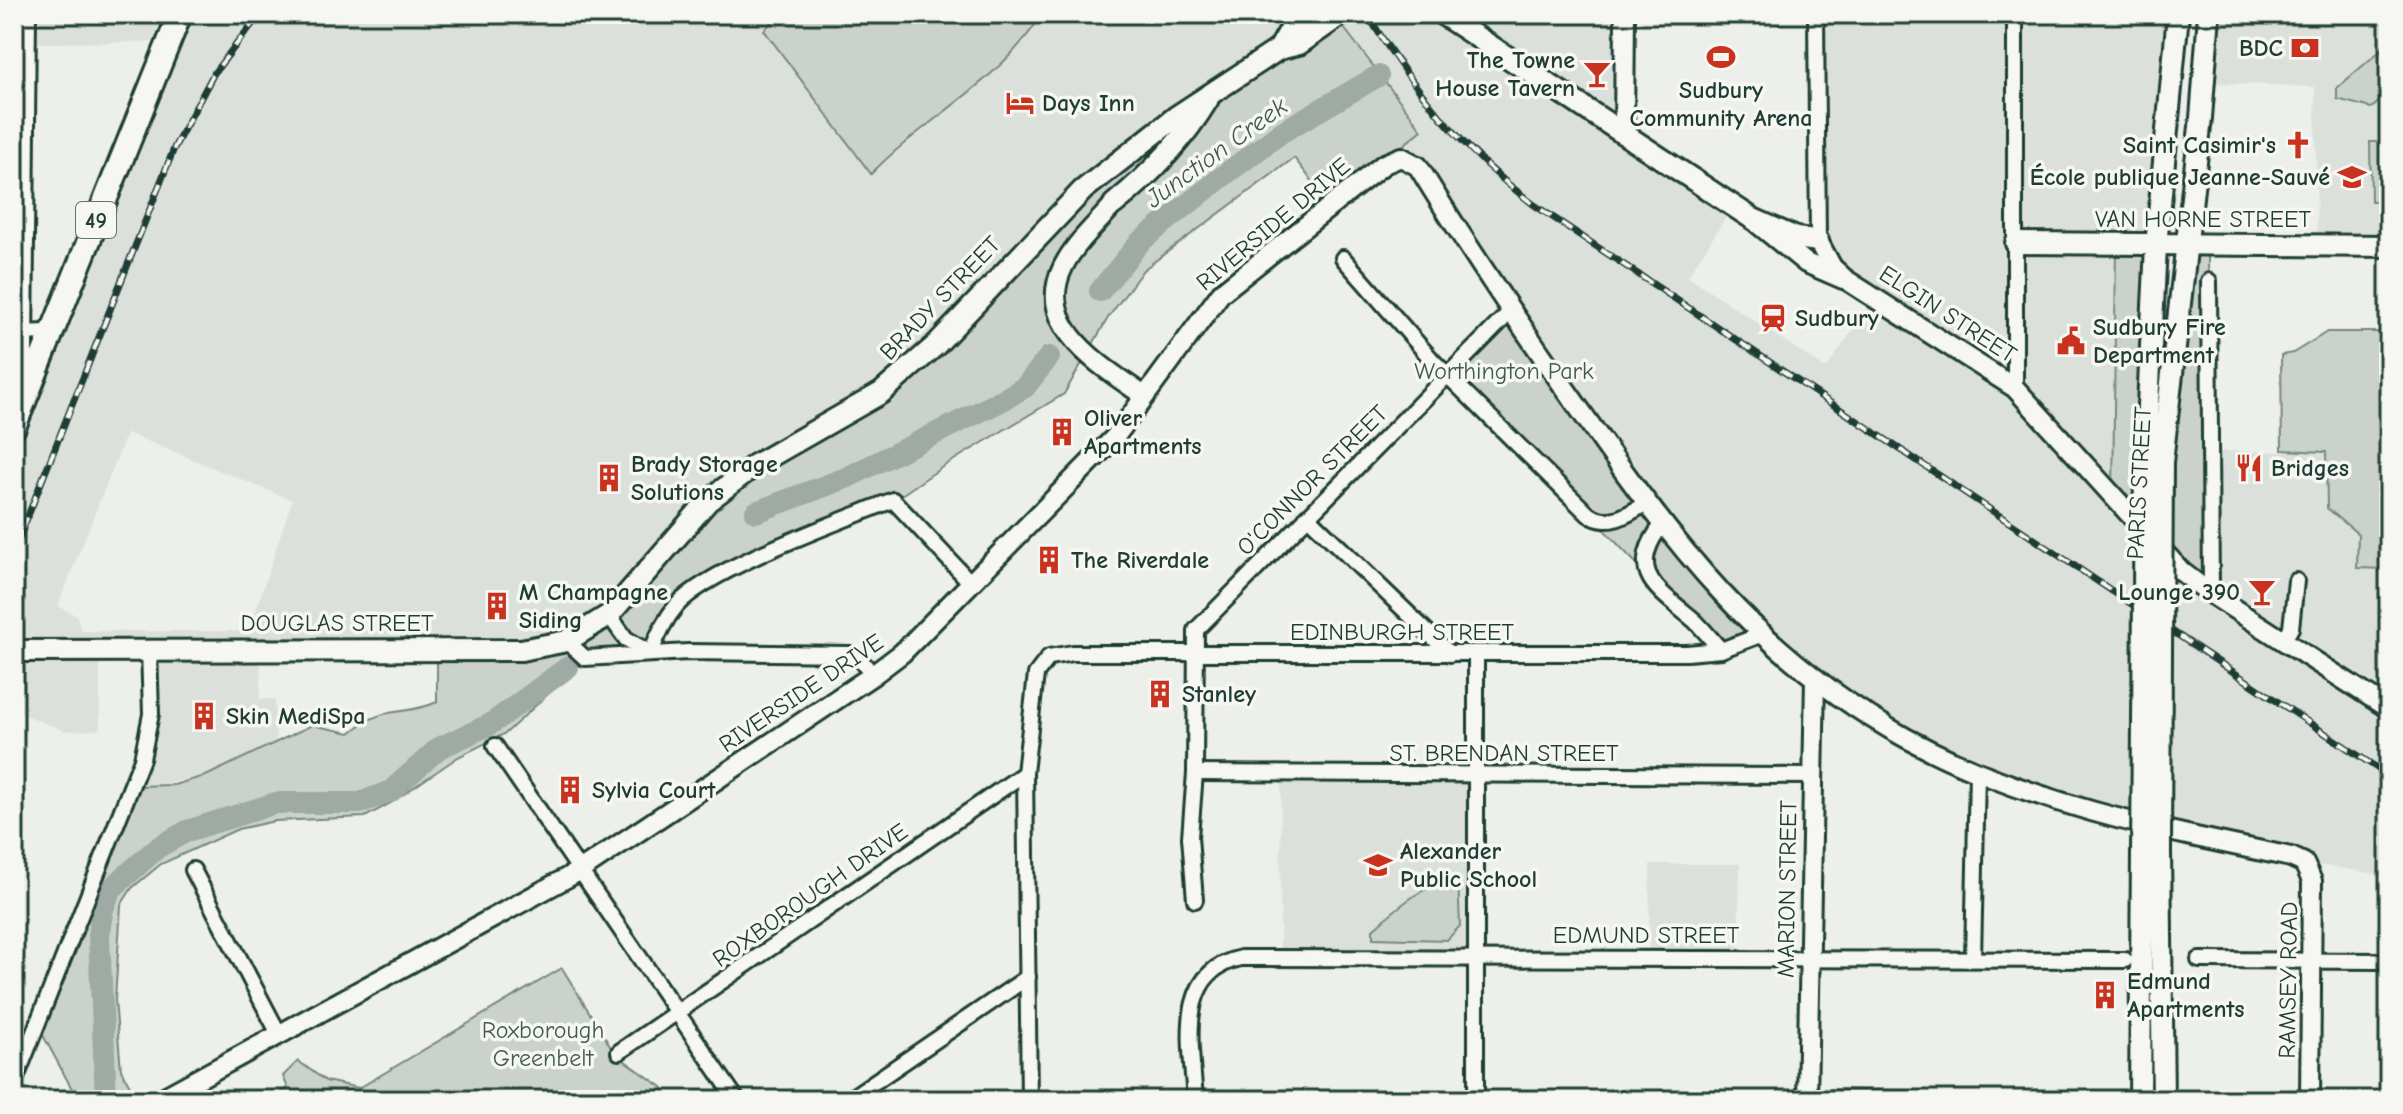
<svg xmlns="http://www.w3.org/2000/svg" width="2403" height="1114" font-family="'Comic Neue',sans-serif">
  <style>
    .built { fill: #dce0db; fill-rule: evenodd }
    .green { fill: #cbd2cc; stroke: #758880; stroke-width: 2 }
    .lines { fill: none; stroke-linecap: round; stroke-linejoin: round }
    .river { stroke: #9faaa4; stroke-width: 22 }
    .minor-casing { stroke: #1f3d34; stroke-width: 20 }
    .tertiary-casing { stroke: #1f3d34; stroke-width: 24 }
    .secondary-casing { stroke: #1f3d34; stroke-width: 26 }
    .primary-casing { stroke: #1f3d34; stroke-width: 28 }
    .minor { stroke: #f6f6f2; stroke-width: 14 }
    .tertiary { stroke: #f6f6f2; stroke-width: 18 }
    .secondary { stroke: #f6f6f2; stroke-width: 20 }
    .primary { stroke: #f6f6f2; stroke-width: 22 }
    .rail-casing { stroke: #1f3d34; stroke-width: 7 }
    .rail { stroke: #f6f6f2; stroke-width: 4; stroke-dasharray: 12; stroke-linecap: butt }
    .secondary-bridge-casing { stroke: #1f3d34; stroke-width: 26; stroke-linecap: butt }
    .secondary-bridge { stroke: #f6f6f2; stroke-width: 20 }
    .labels { text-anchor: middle; stroke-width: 7; stroke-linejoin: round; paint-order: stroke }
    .shield { fill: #f6f6f2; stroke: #60746d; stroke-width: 2 }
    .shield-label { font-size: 22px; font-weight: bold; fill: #1f3d34 }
    .poi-label { font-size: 24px; font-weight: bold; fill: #1f3d34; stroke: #f6f6f2; text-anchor: start }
    .street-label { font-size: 24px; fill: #1f3d34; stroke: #f6f6f2 }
    .park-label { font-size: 24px; fill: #415b52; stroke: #f6f6f2 }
    .water-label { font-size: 26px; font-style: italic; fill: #3f5850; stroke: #f6f6f2 }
  </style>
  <rect width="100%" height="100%" fill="#edefea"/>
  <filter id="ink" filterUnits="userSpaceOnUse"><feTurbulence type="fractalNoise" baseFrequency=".0125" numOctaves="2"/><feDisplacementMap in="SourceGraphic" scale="16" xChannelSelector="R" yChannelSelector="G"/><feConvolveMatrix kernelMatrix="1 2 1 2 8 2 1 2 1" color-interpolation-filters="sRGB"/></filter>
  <g filter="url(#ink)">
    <g class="built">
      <path d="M14,14H780L765,29L871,174L1005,61L1029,35L1042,14H1310L946,333L648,569L566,640L261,648L260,699H275L276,741L209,775L152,787L133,786L142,760L150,648L100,649V730L65,731L14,711V246H27V331H52L169,42L29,43L28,66H14ZM127,433L292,500L249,631H81L77,616L58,606Z"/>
      <path d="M1331,14H1625V132L1734,205L1688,276L1826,369L1876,296L1846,278L1819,240L1817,14H2176L2155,245L2114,288L2113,496L2134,518L2209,451L2327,452V508L2358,534L2385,569L2389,641V876L2305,863L2074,806L1884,723L1717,591L1404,145L1421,130Z"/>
      <path d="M2218,14H2389V29L2380,51L2337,87V99L2380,103L2389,85V245H2317L2315,87L2215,83Z"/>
      <path d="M1281,775L1476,776V955L1280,956Z"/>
      <path d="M1650,864H1740L1738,956L1649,955Z"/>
    </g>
    <g class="green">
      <path d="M780,14H1042C1001,82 925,118 871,174L764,30Z"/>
      <path d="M1341,24L1422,130L1330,204L1294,158L1143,270L1108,318L1064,394L944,466L894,500L692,593L651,654L586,659L506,733L458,757L391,803L365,817L275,821L238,829L161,864L132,888L121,905L115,1000L121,1070L138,1100H78L38,1026L133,786L174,785L208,775L312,725L350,733C388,702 401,718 437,702V649H520L593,626L690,517L859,406L1175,116Z"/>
      <path d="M2389,29C2389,55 2397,93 2371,108L2337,99V88L2380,51Z"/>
      <path d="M2370,142H2389V201H2371Z"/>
      <path d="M2197,244L2208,246L2209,451L2217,591L2169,547V453Z"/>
      <path d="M2116,245H2155L2134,460V518L2113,496Z"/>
      <path d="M1511,309L1646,501L1763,632L1719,650L1589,514L1447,374Z"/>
      <path d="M2327,332H2389V611H2386L2385,569L2357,568L2358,534L2327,508L2326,452L2282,450L2281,355L2293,353Z"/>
      <path d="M1458,878L1460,926L1447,940L1373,938V929C1398,907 1423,884 1458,878Z"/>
      <path d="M562,968L615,1054L662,1087L670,1100H271L288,1088L283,1076L298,1061L326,1081L359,1088Z"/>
      <path d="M1822,1089L1913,1091V1100H1821Z"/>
    </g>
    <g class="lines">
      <g class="river">
        <path d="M1100,291L1140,242L1227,173L1282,132L1378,76"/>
        <path d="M756,512L846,478L1001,401L1025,387L1049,357"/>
        <path d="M106,1100L99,935L102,912L110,890L157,848L187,831L276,803H360L391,791L439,748L491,724L568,667"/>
      </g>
      <defs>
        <g id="minor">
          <path d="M28,14L25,351L29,384"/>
          <path d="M1816,14L1818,241"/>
          <path d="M2015,14V388"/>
          <path d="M1343,258L1433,361L1588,514C1608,528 1628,515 1646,503"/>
          <path d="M2209,281L2211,594"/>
          <path d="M14,333L50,332"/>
          <path d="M1307,516L1450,654"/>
          <path d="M1662,525C1624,573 1660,591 1695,621C1704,630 1712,640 1721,650"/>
          <path d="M609,615L626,639L651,653"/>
          <path d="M2284,640L2291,628L2296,581"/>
          <path d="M567,641L585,658L688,652L850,654L858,657L873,675"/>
          <path d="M651,653C657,636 665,619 677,605C711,567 842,521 893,500L970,582"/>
          <path d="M495,746L737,1100"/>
          <path d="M1195,773L1812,776"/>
          <path d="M193,870L280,1036"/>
          <path d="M1195,900L1190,837L1195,773L1196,630L1511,311"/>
          <path d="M1973,959L1977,772"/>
          <path d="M2199,960L2389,961"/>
          <path d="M619,1052L1025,773"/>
          <path d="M14,1083L142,759L151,714L149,649"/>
          <path d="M848,1100L1028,977"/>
          <path d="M1029,1100L1025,773L1036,674L1049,657L1073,653H1687L1721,650L1763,634"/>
          <path d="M1195,1100C1192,1048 1174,972 1241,958L2125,960"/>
          <path d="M1476,1100V654"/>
        </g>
        <g id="tertiary">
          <path d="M1624,133L1625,14"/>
          <path d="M1114,204C1097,224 1074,244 1063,267C1033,328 1104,367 1144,396"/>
          <path d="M1758,224L1806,263L1843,279"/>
          <path d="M1818,241L1832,267L1845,279L2015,388L2182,572L2211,594L2389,709"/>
          <path d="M159,1100L581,870L873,675L902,653L1115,437L1221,293L1384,164L1401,157L1418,166C1468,248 1522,328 1578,407C1674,544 1756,655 1906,738C2026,803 2159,830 2291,857L2304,863L2312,881L2310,1100"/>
          <path d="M1807,1100L1815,678"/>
        </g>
        <g id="secondary">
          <path d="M1442,14L1753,219L1796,238L1818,241"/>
          <path d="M1279,49L1290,30L1312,14"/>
          <path d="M1114,204C1150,175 1184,139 1208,99"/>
          <path d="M2016,243L2389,246"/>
          <path d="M2162,462L2201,118L2209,14"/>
          <path d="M2145,465L2156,246L2178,14"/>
          <path d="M14,651L521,650L567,641L609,615L708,501L755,465L881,393L935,346L1083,190L1177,116L1279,49L1299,44L1336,18"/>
          <path d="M2160,851L2163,1100"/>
          <path d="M2140,1100L2142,852"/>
        </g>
        <path id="primary" d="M14,427L180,14"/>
      </defs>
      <use href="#minor" class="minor-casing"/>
      <use href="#tertiary" class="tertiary-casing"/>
      <use href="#secondary" class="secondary-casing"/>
      <use href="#primary" class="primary-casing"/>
      <use href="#minor" class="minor"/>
      <use href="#tertiary" class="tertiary"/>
      <use href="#secondary" class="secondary"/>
      <use href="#primary" class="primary"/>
      <defs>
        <g id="rail">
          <path d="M1367,14C1412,88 1464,152 1533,204L2389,776"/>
          <path d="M14,551L175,146L214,73L260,14"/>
        </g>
      </defs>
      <use href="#rail" class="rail-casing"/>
      <use href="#rail" class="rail"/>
      <defs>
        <g id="secondary-bridge">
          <path d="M2160,851L2162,462"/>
          <path d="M2142,852L2145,465"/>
        </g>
      </defs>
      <use href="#secondary-bridge" class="secondary-bridge-casing"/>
      <use href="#secondary-bridge" class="secondary-bridge"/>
    </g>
  </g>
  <defs>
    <symbol id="bank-bare" viewBox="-9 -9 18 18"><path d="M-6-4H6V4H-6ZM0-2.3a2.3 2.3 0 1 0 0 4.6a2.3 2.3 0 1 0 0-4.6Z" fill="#c8321e" stroke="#f6f6f2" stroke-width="2.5" paint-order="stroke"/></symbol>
    <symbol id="stadium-bare" viewBox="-9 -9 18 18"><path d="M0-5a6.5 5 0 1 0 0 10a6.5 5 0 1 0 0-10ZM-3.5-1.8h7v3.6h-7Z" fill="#c8321e" stroke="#f6f6f2" stroke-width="2.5" paint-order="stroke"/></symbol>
    <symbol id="bar-bare" viewBox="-9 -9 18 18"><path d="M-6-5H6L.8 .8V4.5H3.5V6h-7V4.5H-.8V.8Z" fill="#c8321e" stroke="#f6f6f2" stroke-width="2.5" paint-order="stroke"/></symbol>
    <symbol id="hotel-bare" viewBox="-9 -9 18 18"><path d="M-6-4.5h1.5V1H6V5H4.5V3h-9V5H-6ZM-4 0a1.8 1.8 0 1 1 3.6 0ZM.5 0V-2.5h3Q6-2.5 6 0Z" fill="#c8321e" stroke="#f6f6f2" stroke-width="2.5" paint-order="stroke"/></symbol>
    <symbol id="church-bare" viewBox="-9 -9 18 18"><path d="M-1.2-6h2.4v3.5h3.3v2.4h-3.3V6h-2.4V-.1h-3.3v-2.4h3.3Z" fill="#c8321e" stroke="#f6f6f2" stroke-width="2.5" paint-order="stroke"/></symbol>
    <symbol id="school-bare" viewBox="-9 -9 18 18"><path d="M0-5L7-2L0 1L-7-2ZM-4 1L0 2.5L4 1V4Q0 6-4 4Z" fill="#c8321e" stroke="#f6f6f2" stroke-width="2.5" paint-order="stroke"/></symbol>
    <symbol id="station-bare" viewBox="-9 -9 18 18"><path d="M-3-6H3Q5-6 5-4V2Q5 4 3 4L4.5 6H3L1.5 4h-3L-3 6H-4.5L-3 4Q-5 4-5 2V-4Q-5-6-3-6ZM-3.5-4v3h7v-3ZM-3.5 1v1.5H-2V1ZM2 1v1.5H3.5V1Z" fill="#c8321e" stroke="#f6f6f2" stroke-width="2.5" paint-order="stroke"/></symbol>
    <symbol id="civic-bare" viewBox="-9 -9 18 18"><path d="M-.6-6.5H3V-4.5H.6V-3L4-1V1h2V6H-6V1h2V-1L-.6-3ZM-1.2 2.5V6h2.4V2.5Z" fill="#c8321e" stroke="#f6f6f2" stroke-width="2.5" paint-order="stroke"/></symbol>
    <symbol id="building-bare" viewBox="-9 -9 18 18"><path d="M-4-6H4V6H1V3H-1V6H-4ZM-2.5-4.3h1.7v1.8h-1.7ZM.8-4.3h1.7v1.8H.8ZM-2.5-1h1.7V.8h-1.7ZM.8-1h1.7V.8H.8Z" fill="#c8321e" stroke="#f6f6f2" stroke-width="2.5" paint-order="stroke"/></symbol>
    <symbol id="restaurant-bare" viewBox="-9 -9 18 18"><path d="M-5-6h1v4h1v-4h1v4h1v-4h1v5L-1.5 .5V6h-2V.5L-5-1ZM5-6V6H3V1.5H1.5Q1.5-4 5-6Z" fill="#c8321e" stroke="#f6f6f2" stroke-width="2.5" paint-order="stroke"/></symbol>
  </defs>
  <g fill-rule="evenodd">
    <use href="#bank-bare" x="2285" y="28" width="40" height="40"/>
    <use href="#stadium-bare" x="1701" y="37" width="40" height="40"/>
    <use href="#bar-bare" x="1577" y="54" width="40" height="40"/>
    <use href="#hotel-bare" x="1000" y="83" width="40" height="40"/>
    <use href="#church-bare" x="2278" y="125" width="40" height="40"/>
    <use href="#school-bare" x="2332" y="157" width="40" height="40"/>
    <use href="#station-bare" x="1753" y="298" width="40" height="40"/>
    <use href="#civic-bare" x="2051" y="321" width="40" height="40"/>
    <use href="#building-bare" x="1042" y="412" width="40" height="40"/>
    <use href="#restaurant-bare" x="2229" y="448" width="40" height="40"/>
    <use href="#building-bare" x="589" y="458" width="40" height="40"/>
    <use href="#building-bare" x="1029" y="540" width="40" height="40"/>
    <use href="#bar-bare" x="2242" y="572" width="40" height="40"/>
    <use href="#building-bare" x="477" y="586" width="40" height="40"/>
    <use href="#building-bare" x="1140" y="674" width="40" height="40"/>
    <use href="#building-bare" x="184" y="696" width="40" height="40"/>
    <use href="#building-bare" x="550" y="770" width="40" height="40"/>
    <use href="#school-bare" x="1358" y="845" width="40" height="40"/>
    <use href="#building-bare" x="2085" y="975" width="40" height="40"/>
  </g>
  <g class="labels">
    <rect class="shield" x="76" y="202" width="40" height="36" rx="6"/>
    <g class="shield-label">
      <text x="96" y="228">49</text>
    </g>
    <g class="poi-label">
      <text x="2283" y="56" text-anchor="end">BDC</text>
      <text x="1575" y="68" text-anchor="end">The Towne<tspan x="1575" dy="28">House Tavern</tspan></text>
      <text x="1721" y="98" text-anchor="middle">Sudbury<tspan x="1721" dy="28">Community Arena</tspan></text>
      <text x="1042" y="111">Days Inn</text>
      <text x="2276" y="153" text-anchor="end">Saint Casimir's</text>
      <text x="2330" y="185" text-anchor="end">École publique Jeanne-Sauvé</text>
      <text x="1795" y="326">Sudbury</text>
      <text x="2093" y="335">Sudbury Fire<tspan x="2093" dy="28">Department</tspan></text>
      <text x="1084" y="426">Oliver<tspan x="1084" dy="28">Apartments</tspan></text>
      <text x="631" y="472">Brady Storage<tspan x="631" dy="28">Solutions</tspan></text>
      <text x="2271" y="476">Bridges</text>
      <text x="1071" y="568">The Riverdale</text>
      <text x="519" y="600">M Champagne<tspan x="519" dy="28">Siding</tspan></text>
      <text x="2240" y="600" text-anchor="end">Lounge 390</text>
      <text x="1182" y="702">Stanley</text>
      <text x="226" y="724">Skin MediSpa</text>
      <text x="592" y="798">Sylvia Court</text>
      <text x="1400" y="859">Alexander<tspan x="1400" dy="28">Public School</tspan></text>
      <text x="2127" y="989">Edmund<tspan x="2127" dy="28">Apartments</tspan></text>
    </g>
    <g class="street-label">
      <text x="2203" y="227">VAN HORNE STREET</text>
      <text transform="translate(1273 224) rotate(-40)" y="8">RIVERSIDE DRIVE</text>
      <text transform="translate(940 298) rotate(-46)" y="8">BRADY STREET</text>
      <text transform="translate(1948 314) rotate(33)" y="8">ELGIN STREET</text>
      <text transform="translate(1312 480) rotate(-45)" y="8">O'CONNOR STREET</text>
      <text transform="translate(2139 483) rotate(-87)" y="8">PARIS STREET</text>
      <text x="337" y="631">DOUGLAS STREET</text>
      <text x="1402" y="640">EDINBURGH STREET</text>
      <text transform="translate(801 693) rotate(-34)" y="8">RIVERSIDE DRIVE</text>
      <text x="1504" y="761">ST. BRENDAN STREET</text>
      <text transform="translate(1787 889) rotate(-89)" y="8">MARION STREET</text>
      <text transform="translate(810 895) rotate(-35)" y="8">ROXBOROUGH DRIVE</text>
      <text x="1646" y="943">EDMUND STREET</text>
      <text transform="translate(2288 980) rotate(-89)" y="8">RAMSEY ROAD</text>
    </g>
    <g class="park-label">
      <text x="1504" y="379">Worthington Park</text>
      <text x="543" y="1038">Roxborough<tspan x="543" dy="28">Greenbelt</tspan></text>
    </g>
    <g class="water-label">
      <text transform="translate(1216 152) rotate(-36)" y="9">Junction Creek</text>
    </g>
  </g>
  <rect width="2403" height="1114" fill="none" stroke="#f6f6f2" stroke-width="48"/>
  <rect x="24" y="24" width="2355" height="1066" fill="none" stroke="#1f3d34" stroke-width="3" filter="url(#ink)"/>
</svg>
